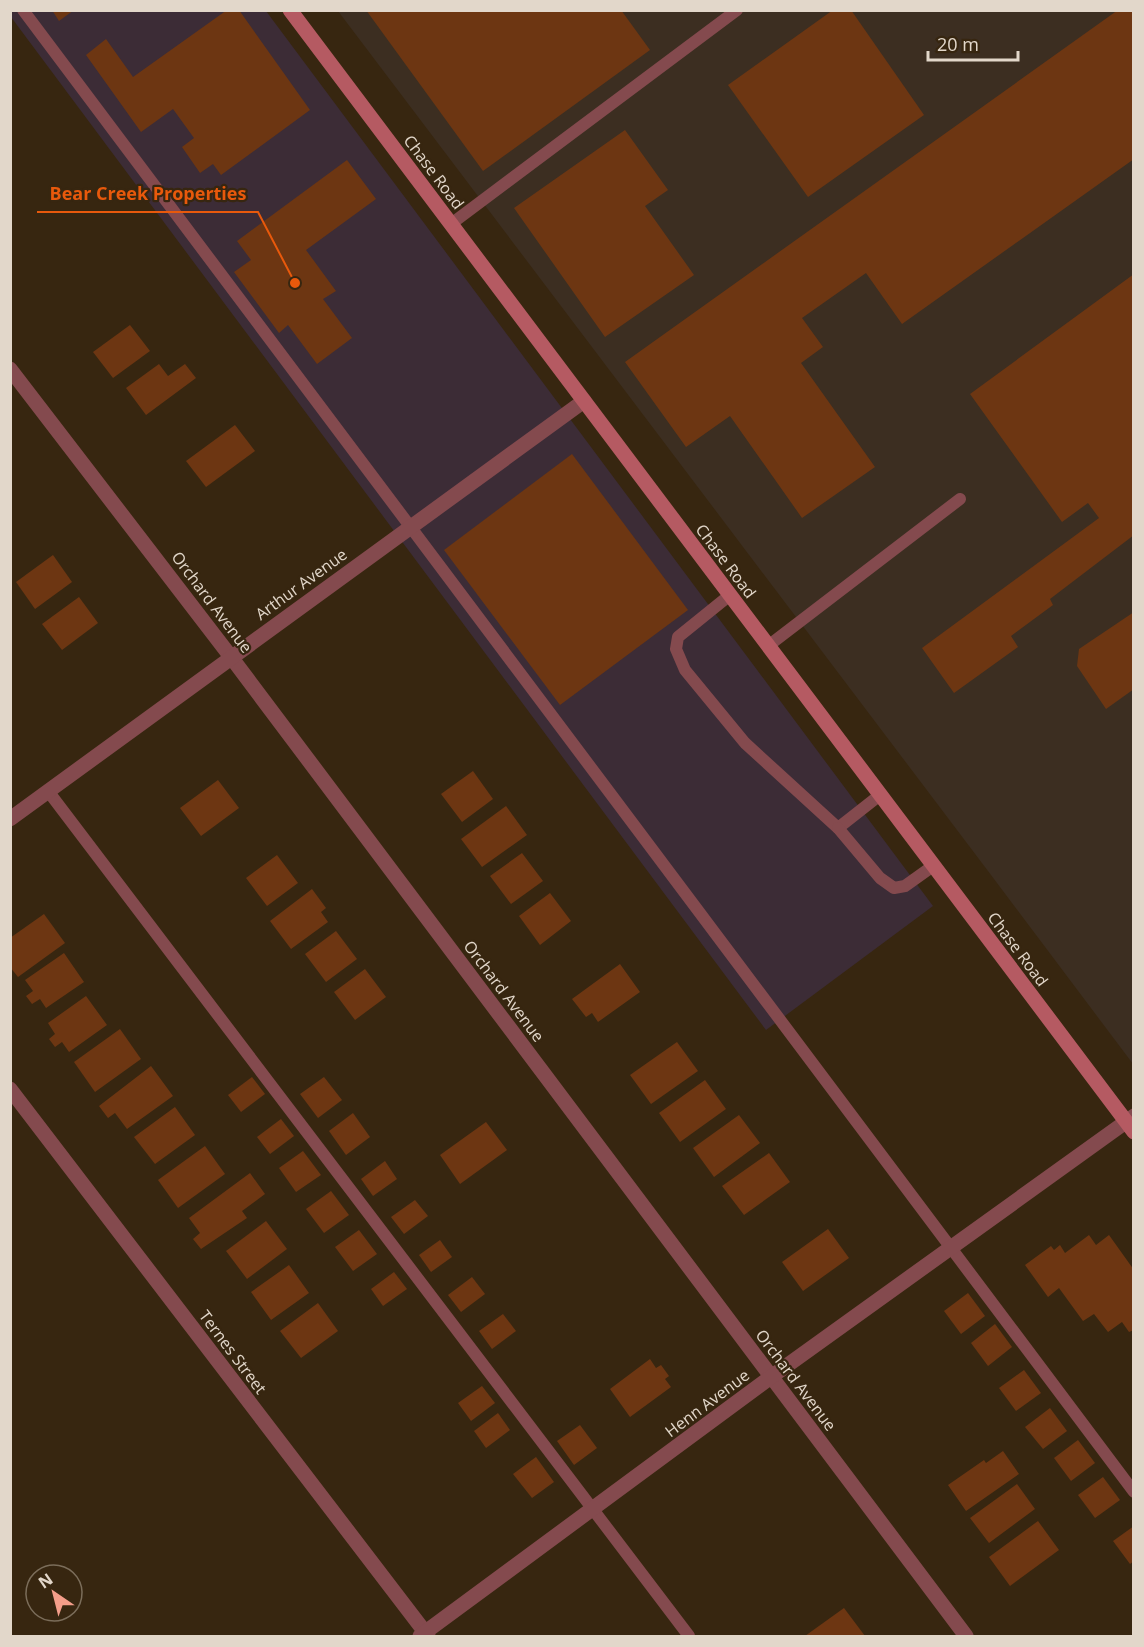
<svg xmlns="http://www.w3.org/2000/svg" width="1144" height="1647" font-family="'Open Sans',sans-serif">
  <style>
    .commercial { fill: #3c2c36 }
    .industrial { fill: #3c2e21 }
    .building { fill: #6d3612 }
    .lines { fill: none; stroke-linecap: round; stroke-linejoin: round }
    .lane { stroke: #844a4e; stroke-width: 12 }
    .street { stroke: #844a4e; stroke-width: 15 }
    .secondary { stroke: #b55a62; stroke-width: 15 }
    .labels { text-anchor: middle; stroke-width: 4.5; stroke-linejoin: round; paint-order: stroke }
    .street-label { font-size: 16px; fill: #e2d7ca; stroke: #372610 }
    .leader { fill: none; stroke: #e8590c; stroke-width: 2 }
    .callout-dot { fill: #e8590c; stroke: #372610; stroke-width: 2 }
    .callout-label { font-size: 18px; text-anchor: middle; font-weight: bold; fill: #e8590c; stroke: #372610; stroke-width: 4.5; stroke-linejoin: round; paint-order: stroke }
  </style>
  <rect width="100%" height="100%" fill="#372610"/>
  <path class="commercial" d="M11,10L266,11L933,906L766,1030L11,17Z"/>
  <path class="industrial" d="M338,11H1133V1064L988,871Z"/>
  <g class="building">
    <path d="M52,10H74L59,21Z"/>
    <path d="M227,10H239L310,110L221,175L213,164L200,173L182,147L194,138L173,109L141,132L86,55L106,39L133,77Z"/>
    <path d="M366,10H621L650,50L483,171Z"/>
    <path d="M833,10H851L924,115L808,197L728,85Z"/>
    <path d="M1118,10H1134V159L902,324L866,273L802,318L823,347L801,363L875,467L802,518L730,416L686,447L625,362Z"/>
    <path d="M625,130L668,190L645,206L694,275L605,337L514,208Z"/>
    <path d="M347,160L376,199L306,250L336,291L323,299L352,338L317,364L288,325L279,333L234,272L251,260L237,241Z"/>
    <path d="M1134,274V535L1050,599L1053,605L1011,636L1018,647L954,693L922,648L1099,518L1088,503L1062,522L970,394Z"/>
    <path d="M130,325L150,351L113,378L93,352Z"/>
    <path d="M159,364L168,376L185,364L196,378L146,415L126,388Z"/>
    <path d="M235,425L255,451L206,487L186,461Z"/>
    <path d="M572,454L688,610L560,705L444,550Z"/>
    <path d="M53,555L72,582L35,609L16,582Z"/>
    <path d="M79,597L98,623L62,650L42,624Z"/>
    <path d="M1134,612V689L1106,709L1077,666L1079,649Z"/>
    <path d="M473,771L493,799L462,822L441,794Z"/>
    <path d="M218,780L239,808L201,836L180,808Z"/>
    <path d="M506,806L527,835L482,867L461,839Z"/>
    <path d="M522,853L543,881L511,904L490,876Z"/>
    <path d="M277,855L298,883L267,906L246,878Z"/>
    <path d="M312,889L326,908L321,912L328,922L291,949L270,921Z"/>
    <path d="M550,893L571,921L540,945L519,916Z"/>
    <path d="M44,914L65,943L18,977L10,967V938Z"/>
    <path d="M336,931L357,959L326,982L305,954Z"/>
    <path d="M64,953L84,982L46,1008L40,999L32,1004L26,996L33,991L25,980Z"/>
    <path d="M620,964L640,992L598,1022L592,1013L586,1017L572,999Z"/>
    <path d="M365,969L386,997L355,1020L334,992Z"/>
    <path d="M86,996L107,1025L69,1052L62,1042L55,1047L49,1039L55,1034L48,1023Z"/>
    <path d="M120,1029L141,1059L95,1092L74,1062Z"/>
    <path d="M677,1042L698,1071L651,1104L630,1075Z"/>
    <path d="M151,1066L173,1096L127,1129L115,1113L108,1118L99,1106Z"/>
    <path d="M252,1077L265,1094L241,1112L228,1095Z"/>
    <path d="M324,1077L342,1100L318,1118L300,1094Z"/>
    <path d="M705,1080L726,1109L680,1142L659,1113Z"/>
    <path d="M175,1107L195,1135L155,1164L134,1137Z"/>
    <path d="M353,1113L370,1137L346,1155L329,1131Z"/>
    <path d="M739,1115L760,1143L714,1177L693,1148Z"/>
    <path d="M281,1119L294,1136L270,1154L257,1137Z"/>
    <path d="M486,1122L507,1150L460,1184L440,1155Z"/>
    <path d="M205,1146L225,1174L178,1208L158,1180Z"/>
    <path d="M303,1151L321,1175L296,1192L279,1168Z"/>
    <path d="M769,1153L790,1182L744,1215L722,1186Z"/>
    <path d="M385,1161L397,1179L373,1196L361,1179Z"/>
    <path d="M250,1173L265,1194L242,1211L247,1218L201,1249L193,1239L200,1233L189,1218Z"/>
    <path d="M331,1191L349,1215L324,1233L306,1209Z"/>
    <path d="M415,1200L428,1216L404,1234L391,1217Z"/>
    <path d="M266,1221L287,1249L247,1279L226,1251Z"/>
    <path d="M828,1229L849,1258L803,1291L782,1262Z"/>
    <path d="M359,1230L377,1254L353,1271L335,1247Z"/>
    <path d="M1089,1235L1096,1245L1109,1235L1134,1270V1330L1129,1332L1122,1322L1108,1332L1094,1314L1083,1321L1059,1288L1048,1297L1025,1265L1051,1246L1054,1250L1060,1245L1065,1253Z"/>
    <path d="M440,1240L452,1257L431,1272L419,1255Z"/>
    <path d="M289,1265L309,1293L271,1320L251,1292Z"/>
    <path d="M394,1272L407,1289L383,1306L371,1289Z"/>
    <path d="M472,1277L485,1294L461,1312L448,1295Z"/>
    <path d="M968,1293L985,1316L961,1334L944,1311Z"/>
    <path d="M318,1303L338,1331L301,1358L280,1331Z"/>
    <path d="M503,1314L516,1331L492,1349L479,1331Z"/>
    <path d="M995,1324L1012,1347L988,1366L971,1343Z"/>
    <path d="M650,1359L656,1368L661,1365L669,1376L665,1379L671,1387L630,1417L610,1389Z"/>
    <path d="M1024,1370L1041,1393L1016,1411L999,1388Z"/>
    <path d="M482,1386L495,1403L471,1421L458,1403Z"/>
    <path d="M1050,1408L1067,1431L1043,1449L1025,1427Z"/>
    <path d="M498,1413L510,1430L486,1448L474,1431Z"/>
    <path d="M580,1425L597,1448L574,1465L557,1441Z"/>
    <path d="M1078,1440L1095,1463L1071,1481L1054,1458Z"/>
    <path d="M1003,1451L1019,1474L966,1511L948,1485L984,1460L986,1463Z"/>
    <path d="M536,1457L554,1482L532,1498L513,1474Z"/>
    <path d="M1103,1477L1120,1500L1095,1518L1078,1495Z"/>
    <path d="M1017,1484L1035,1509L989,1543L970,1518Z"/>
    <path d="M1038,1521L1059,1550L1010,1586L989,1557Z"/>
    <path d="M1134,1526V1561L1130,1564L1113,1541Z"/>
    <path d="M844,1608L865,1636H805Z"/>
  </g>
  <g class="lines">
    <g class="lane">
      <path d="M23,10L1134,1492"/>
      <path d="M451,224L737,10"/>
      <path d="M730,595L678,637L676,649L685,670L745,743L838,828L880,795"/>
      <path d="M768,646L960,499"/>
      <path d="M48,791L689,1636"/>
      <path d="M838,828L880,878L894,888L905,886L933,866"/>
    </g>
    <g class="street">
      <path d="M10,369L231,657L966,1636"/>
      <path d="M10,819L584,401"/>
      <path d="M10,1089L428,1636"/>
      <path d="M420,1636L771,1377L1134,1116"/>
    </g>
    <path class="secondary" d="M290,10L1134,1132"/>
  </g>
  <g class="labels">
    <g class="street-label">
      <text transform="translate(434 172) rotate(53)" y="6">Chase Road</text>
      <text transform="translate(726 561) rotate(53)" y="6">Chase Road</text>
      <text transform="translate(301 584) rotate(-36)" y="6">Arthur Avenue</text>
      <text transform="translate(212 602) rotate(53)" y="6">Orchard Avenue</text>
      <text transform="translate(1018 949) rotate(53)" y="6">Chase Road</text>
      <text transform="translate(504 991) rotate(53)" y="6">Orchard Avenue</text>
      <text transform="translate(233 1352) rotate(53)" y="6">Ternes Street</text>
      <text transform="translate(796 1380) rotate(53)" y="6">Orchard Avenue</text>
      <text transform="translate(707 1403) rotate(-37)" y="6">Henn Avenue</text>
    </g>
  </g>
  <path class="leader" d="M295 283L258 212H37"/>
  <circle class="callout-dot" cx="295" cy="283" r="6"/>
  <g class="callout-label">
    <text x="148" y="200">Bear Creek Properties</text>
  </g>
  <rect width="1144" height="1647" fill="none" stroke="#e2d7ca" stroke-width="24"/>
  <g transform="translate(54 1593) rotate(325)"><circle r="28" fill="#372610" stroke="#7b6d5a" stroke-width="1.5"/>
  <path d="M0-4.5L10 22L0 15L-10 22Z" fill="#f49e8a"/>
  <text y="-9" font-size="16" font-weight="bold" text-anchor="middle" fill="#e2d7ca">N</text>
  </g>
  <path d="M928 51v9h90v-9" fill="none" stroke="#e2d7ca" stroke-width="3"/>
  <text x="937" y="51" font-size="18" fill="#e2d7ca" stroke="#372610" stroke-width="4.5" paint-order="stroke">20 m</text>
</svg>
